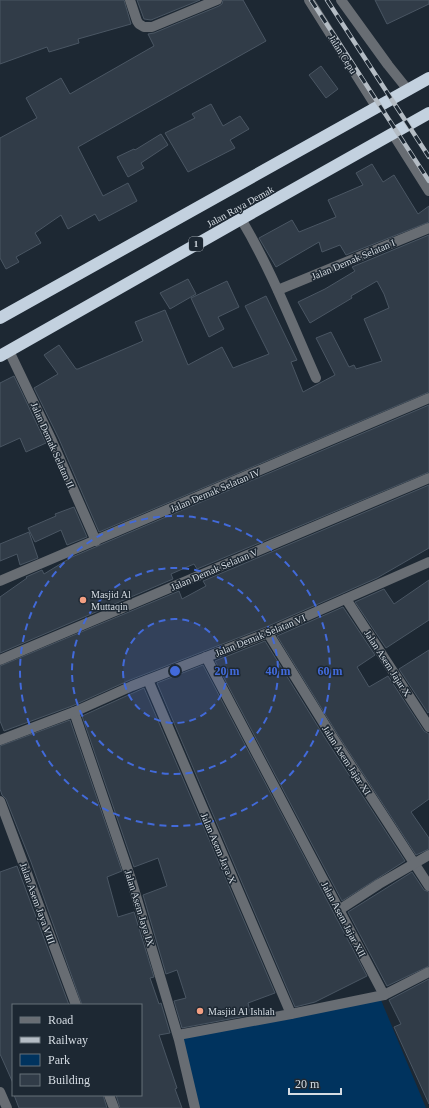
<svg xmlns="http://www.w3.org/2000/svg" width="429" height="1108" font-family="'Times New Roman',serif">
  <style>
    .green { fill: #00335e }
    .building { fill: #313c48; stroke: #4a5663 }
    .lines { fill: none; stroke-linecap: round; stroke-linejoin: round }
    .minor { stroke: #686d73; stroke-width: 10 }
    .highway { stroke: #c3d1df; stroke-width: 12 }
    .rail-casing { stroke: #b4bcc4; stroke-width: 4.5 }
    .rail { stroke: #1d2833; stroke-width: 3; stroke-dasharray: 9; stroke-linecap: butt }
    .ring { fill: none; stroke: #426ada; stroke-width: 2; stroke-dasharray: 7 5 }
    .poi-dot { fill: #f39f82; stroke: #1d2833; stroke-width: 1.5 }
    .labels { text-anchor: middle; stroke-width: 3; stroke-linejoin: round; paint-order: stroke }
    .shield { fill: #1d2833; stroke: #9ea6ae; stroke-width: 1 }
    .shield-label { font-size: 9px; font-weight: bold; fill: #d5dce3 }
    .street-label { font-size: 10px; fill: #d5dce3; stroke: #1d2833 }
    .poi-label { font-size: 10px; fill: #d5dce3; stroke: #1d2833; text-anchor: start }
    .centre { fill: #426ada; stroke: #1d2833; stroke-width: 2 }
    .ring-label { font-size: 12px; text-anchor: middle; font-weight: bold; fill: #426ada; stroke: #1d2833; stroke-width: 3; stroke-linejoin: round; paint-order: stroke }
  </style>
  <rect width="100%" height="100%" fill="#1d2833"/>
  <path class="green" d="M381,1000L426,1108H196L181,1036Z"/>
  <g class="building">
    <path d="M0,0H124L131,24L78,39L79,43L49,52L47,47L0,64Z"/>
    <path d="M137,0H200L151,20L144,19Z"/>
    <path d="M223,0H243L266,41L78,147L103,196L128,183L137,201L99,221L95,214L68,229L61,215L35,233L41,243L16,257L19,262L6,269L0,258V138L37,118L26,98L61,78L70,94L154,46L148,34L154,33L219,6L222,4Z"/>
    <path d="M375,0H429V4L387,24Z"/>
    <path d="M321,66L338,89L326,98L309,75Z"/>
    <path d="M211,104L223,126L240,116L249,129L230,140L235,148L188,172L165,133L195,118L192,114Z"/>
    <path d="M161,134L168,145L141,163L144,168L128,177L117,157L134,149L135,150Z"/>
    <path d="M372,164L383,182L394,175L418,214L429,206V222L346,255L340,245L322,252L319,242L276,267L259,238L292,220L299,232L336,217L328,200L363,185L356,173Z"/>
    <path d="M429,235V392L99,532L59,439L34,388L58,374L44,355L59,345L76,369H78L143,341L135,322L165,310L188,365L222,347L233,368L269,354L245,306L266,296L297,360L291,362L303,392L335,375L316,338L331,332L349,367L354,365L356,369L382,361L364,319L389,308L384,294L377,281L351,296L352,298L310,323L298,302L325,289L355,271L352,267Z"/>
    <path d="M188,279L196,294L170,309L160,293Z"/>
    <path d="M227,281L239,307L218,317L224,329L209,337L191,298Z"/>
    <path d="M14,376L46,443L26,452L20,438L0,447V383Z"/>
    <path d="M429,405V472L197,569L194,564L171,574L173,579L0,653V597L27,578L26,577L42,570L44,574L72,557Z"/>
    <path d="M429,485V548L377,578L266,627L130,680L72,706L4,731L0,721V666L179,591L182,599L206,586L203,581Z"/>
    <path d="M74,507L87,537L67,545L61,530L35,542L28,528L56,516L55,514Z"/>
    <path d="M29,532L38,558L20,565L17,554L0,561V544Z"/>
    <path d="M429,580V620L386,648L355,602L384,589L394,604Z"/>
    <path d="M343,607L375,655L357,667L369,687L388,676L424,731L429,734V799L411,812L429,838V849L416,855L338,735L277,636Z"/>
    <path d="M265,641L327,741L405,861L342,901L215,661Z"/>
    <path d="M429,650V712L428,713L399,669Z"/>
    <path d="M203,665L367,976L315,1002L295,1007L157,683Z"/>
    <path d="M144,688L275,993L248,1003L251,1015L182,1028L174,1001L186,998L177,970L166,974L143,895L167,886L158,858L134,867L82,716Z"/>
    <path d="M70,720L122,871L107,877L118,917L134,912L154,977L150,978L159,1004L161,1003L170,1033L159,1035L177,1088L175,1089L182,1108H120L116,1095H141V1005H82L31,862L6,799L2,795L0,789V746Z"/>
    <path d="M17,866L69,1005H13V1083L0,1054V872Z"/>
    <path d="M412,872L424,890L429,892V966L387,986L348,912Z"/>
    <path d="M429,979V1104L394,1027L401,1024L389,1000Z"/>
    <path d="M14,1095H103L107,1108H19Z"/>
  </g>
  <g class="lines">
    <g class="minor">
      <path d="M130,0L137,21L139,24L144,27H152L217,0"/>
      <path d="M309,0L377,108"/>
      <path d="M341,0L388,65L408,90"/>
      <path d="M393,134L429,191"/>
      <path d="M241,219C271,269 292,324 316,378"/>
      <path d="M278,290L429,228"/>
      <path d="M9,351L52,441L96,541"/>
      <path d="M0,581L429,398"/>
      <path d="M346,599L429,727"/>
      <path d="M268,633L333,738L429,886"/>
      <path d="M0,660L429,478"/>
      <path d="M148,680L291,1014"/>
      <path d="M74,712L131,879L179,1040L195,1108"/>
      <path d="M0,740L74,712L132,686L268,633L429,562"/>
      <path d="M0,801L76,1005"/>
      <path d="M339,910L379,884L429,855"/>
      <path d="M384,995L429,972"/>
      <path d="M178,1035L291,1014L384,995L206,657"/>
      <path d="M0,1092L7,1108"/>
      <path d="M109,1095L114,1108"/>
    </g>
    <g class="highway">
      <path d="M0,318L429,78"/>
      <path d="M0,356L241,219L429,113"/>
    </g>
    <defs>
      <g id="rail">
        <path d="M311,0L429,181"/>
        <path d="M327,0L429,157"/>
      </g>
    </defs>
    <use href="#rail" class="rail-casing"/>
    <use href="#rail" class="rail"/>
  </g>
  <circle cx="175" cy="671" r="52" fill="#426ada" fill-opacity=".12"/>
  <g class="ring">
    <circle cx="175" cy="671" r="52"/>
    <circle cx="175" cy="671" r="103"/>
    <circle cx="175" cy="671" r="155"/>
  </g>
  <g class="poi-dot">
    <circle cx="83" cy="600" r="4"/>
    <circle cx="200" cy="1011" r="4"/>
  </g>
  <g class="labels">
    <rect class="shield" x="189" y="237" width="14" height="14" rx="3"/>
    <g class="shield-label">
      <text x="196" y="247">1</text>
    </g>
    <g class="street-label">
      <text transform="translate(343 54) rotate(58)" y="4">Jalan Cepu</text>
      <text transform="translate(240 206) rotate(-29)" y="4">Jalan Raya Demak</text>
      <text transform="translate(353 259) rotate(-23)" y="4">Jalan Demak Selatan I</text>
      <text transform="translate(53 445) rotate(66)" y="4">Jalan Demak Selatan II</text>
      <text transform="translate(215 490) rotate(-23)" y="4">Jalan Demak Selatan IV</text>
      <text transform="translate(214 569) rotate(-23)" y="4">Jalan Demak Selatan V</text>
      <text transform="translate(260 635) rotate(-22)" y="4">Jalan Demak Selatan VI</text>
      <text transform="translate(388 663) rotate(57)" y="4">Jalan Asem Jajar X</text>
      <text transform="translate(347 760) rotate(57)" y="4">Jalan Asem Jajar XI</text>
      <text transform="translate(219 848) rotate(67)" y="4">Jalan Asem Jaya X</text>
      <text transform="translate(38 903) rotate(70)" y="4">Jalan Asem Jaya VIII</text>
      <text transform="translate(140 908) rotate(73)" y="4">Jalan Asem Jaya IX</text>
      <text transform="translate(344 919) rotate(62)" y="4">Jalan Asem Jajar XII</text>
    </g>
    <g class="poi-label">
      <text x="91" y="598">Masjid Al<tspan x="91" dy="12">Muttaqin</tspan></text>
      <text x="208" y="1015">Masjid Al Ishlah</text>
    </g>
  </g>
  <circle cx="175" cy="671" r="6" class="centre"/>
  <g class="ring-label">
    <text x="227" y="675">20 m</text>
    <text x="278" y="675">40 m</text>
    <text x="330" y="675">60 m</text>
  </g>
  <rect x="12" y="1004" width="130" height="92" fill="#1d2833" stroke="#677079"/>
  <rect x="20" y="1017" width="20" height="6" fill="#686d73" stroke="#677079"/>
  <text x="48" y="1024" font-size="12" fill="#d5dce3">Road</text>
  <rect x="20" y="1037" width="20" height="6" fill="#b4bcc4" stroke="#677079"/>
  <text x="48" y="1044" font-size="12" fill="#d5dce3">Railway</text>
  <rect x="20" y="1054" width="20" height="12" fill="#00335e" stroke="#677079"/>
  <text x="48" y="1064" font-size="12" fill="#d5dce3">Park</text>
  <rect x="20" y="1074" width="20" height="12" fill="#313c48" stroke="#677079"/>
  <text x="48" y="1084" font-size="12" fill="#d5dce3">Building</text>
  <path d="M289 1088v6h52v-6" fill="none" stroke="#d5dce3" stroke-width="2"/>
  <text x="295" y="1088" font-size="12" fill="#d5dce3" stroke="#1d2833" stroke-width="3" paint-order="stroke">20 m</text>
</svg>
